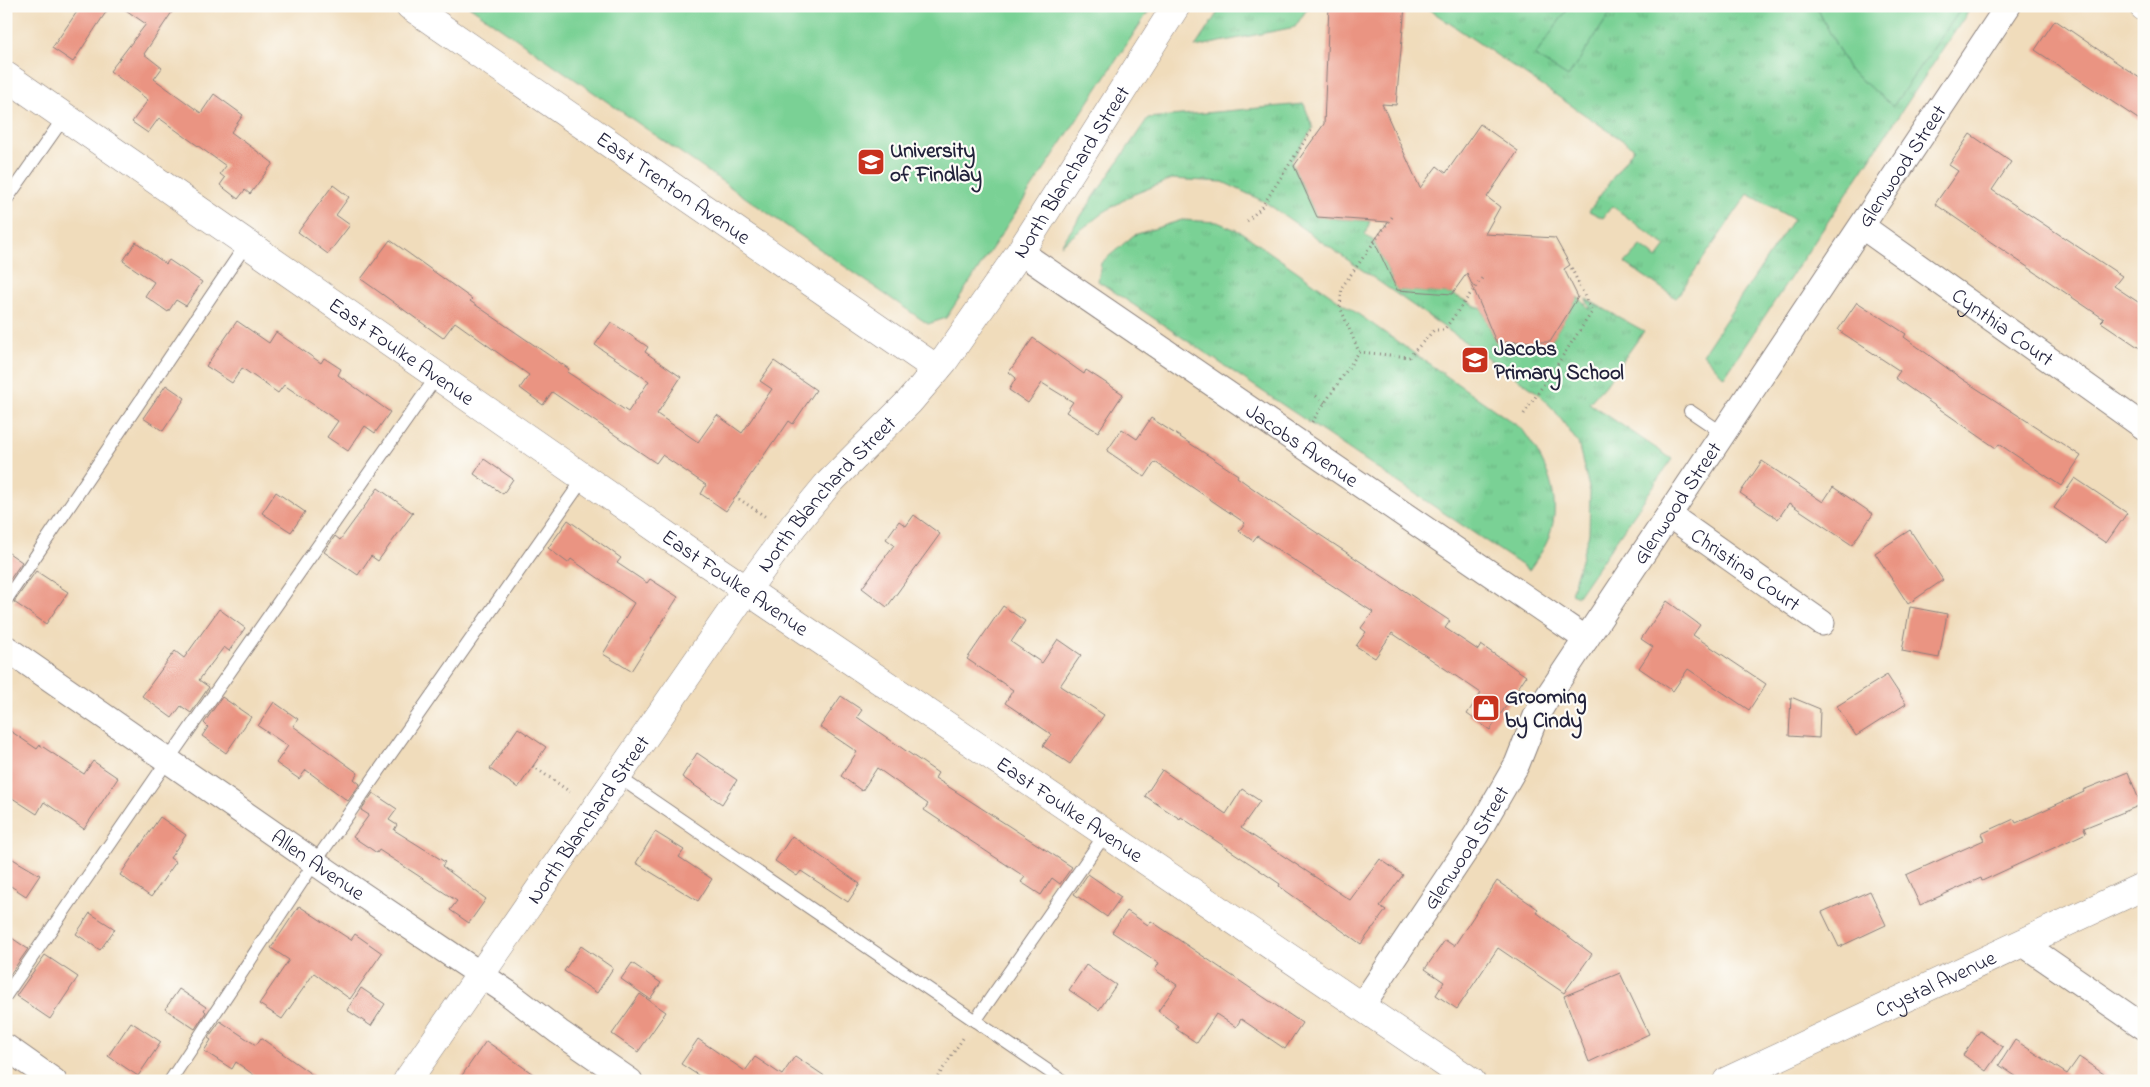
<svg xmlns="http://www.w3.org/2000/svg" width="2150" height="1087" font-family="'Indie Flower',sans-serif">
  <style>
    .grass { fill: url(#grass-tufts); stroke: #4e7a68 }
    .park { fill: #7ad195; stroke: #4e7a68 }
    .building { fill: #ea9482 }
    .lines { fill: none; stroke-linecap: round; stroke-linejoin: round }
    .service-casing { stroke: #897f7b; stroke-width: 14 }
    .minor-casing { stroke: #897f7b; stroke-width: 27 }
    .tertiary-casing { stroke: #897f7b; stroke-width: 29 }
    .path { stroke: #897f7b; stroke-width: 3; stroke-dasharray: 1 4; stroke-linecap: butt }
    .service { stroke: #fff; stroke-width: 12 }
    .minor { stroke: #fff; stroke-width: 25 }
    .tertiary { stroke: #fff; stroke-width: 28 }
    .labels { text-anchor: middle; stroke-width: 4.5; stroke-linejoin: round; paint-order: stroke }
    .poi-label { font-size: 21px; font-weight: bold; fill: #22223b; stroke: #fdfcf7; text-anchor: start }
    .street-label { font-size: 21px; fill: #22223b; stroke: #fdfcf7 }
  </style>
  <defs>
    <pattern id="grass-tufts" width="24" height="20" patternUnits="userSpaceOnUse" patternTransform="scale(1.25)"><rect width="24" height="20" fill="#7ad195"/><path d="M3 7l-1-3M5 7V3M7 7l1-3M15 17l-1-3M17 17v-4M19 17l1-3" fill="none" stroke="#69b381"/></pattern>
  </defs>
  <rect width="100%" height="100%" fill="#fdfcf7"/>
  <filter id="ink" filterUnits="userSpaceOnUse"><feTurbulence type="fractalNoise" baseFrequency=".02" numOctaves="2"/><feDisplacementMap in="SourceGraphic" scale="10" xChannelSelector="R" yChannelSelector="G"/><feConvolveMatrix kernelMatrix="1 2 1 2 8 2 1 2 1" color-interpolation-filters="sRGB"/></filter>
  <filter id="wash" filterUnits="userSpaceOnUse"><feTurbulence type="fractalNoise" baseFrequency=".0096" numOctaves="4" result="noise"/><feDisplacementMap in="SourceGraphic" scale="20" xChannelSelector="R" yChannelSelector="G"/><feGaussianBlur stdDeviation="1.12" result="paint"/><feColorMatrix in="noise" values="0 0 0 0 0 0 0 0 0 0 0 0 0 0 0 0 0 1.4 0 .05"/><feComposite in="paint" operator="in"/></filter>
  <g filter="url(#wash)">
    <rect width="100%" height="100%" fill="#f0dcbb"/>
    <g class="grass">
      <path d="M1222,6H1309L1295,27L1195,47Z"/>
      <path d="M1424,6H1972L1724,377L1703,354L1793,219L1748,194L1676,298L1625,263L1641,246L1657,258L1666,246L1612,206L1603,218L1589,211L1634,148Z"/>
      <path d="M1304,104L1313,128L1291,162L1317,217L1370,221L1365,235L1374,241L1397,290L1452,294L1482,309L1496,342H1550L1578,297L1591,310L1586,299L1644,331L1606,384L1589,403L1672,459L1578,596L1571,593L1589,533L1590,492L1578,443L1555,411L1538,393L1265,202L1223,182L1172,179L1132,195L1104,212L1061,245L1148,118Z"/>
      <path d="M1182,220L1217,222L1241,232L1522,429C1545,460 1564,498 1549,537C1545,548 1536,560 1529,570L1098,281L1101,263L1134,235Z"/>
    </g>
    <g class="park">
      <path d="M469,6H1152L946,318L928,324Z"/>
      <path d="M1558,6H1615L1568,77L1535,56L1566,11Z"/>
      <path d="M1816,6H1963L1893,106L1849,70Z"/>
    </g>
    <g id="blocks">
      <g class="building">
        <path d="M81,6H110L73,62L52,48Z"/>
        <path d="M120,6H176L144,54L162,68L154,79L201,113L214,94L243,115L231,132L273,163L250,194L245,190L238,199L220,185L225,178L220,174L226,166L159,118L148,133L132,122L148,100L110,71L146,24Z"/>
        <path d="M1329,6H1405L1396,105L1382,104L1420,188L1437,166L1446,173L1480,124L1518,151L1487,197L1500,207L1485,234L1555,238L1570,265L1564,269L1578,297L1550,342H1496L1467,273L1452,294L1397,290L1374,241L1388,222L1317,217L1294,166L1324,124Z"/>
        <path d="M2055,20L2144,81V123L2035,50Z"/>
        <path d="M1970,134L2011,162L1992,190L2122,276L2114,286L2144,306V351L2101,322L2104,319L1935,204L1958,171L1949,165Z"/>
        <path d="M333,185L349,197L336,215L350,225L328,254L298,232Z"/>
        <path d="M390,240L472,299L470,301L569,369L567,372L628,412L649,381L595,345L611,322L648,347L645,352L681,377L657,414L698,442L717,415L742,433L772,389L760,381L774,361L816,390L793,424L789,421L774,443L773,442L726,511L701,494L706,485L662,455L656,463L552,392L543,405L520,388L529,375L455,322L443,338L361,279Z"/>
        <path d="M136,242L166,264L169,260L202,282L186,306L176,300L168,312L145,296L154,282L123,261Z"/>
        <path d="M1857,302L1906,334L1904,337L1962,379L2081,456L2061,486L1999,444L1996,448L1895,378L1900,371L1838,330Z"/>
        <path d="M237,321L269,343L276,332L321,363L324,358L341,369L338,375L390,412L375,433L365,426L348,451L327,437L338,421L284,385L278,393L242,368L232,383L206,366Z"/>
        <path d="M1033,338L1084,374L1086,370L1123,394L1098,432L1066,412L1073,402L1042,383L1028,403L1009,390L1016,378L1009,372Z"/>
        <path d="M166,385L185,398L163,431L143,418Z"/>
        <path d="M1151,418L1238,475L1237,477L1293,517L1450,621L1445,628L1478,650L1481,645L1526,676L1490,730L1467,714L1481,693L1392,633L1375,658L1356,646L1366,632L1361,628L1373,612L1257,536L1253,541L1239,531L1245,523L1155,462L1145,477L1107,451L1122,429L1137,439Z"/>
        <path d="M484,459L513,479L503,494L474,474Z"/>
        <path d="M1762,461L1823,502L1833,487L1873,514L1852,545L1789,503L1778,519L1740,493Z"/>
        <path d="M2075,478L2127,513L2106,543L2054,508Z"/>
        <path d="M378,488L413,513L378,561L371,556L358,575L324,552L335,536L340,540Z"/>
        <path d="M276,492L305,512L291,532L262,513Z"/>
        <path d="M914,515L940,534L887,607L862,588L894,545L886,539L899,521L906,526Z"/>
        <path d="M568,520L621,558L617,563L647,583L650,579L678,597L631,671L603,654L634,603L571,559L568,563L548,548Z"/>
        <path d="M1910,530L1943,580L1908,604L1875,553Z"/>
        <path d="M6,551L22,562L6,585Z"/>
        <path d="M36,571L68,592L46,624L14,602Z"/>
        <path d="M1667,601L1700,625L1693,635L1766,684L1749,710L1688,669L1673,691L1639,668L1653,647L1641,639Z"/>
        <path d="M1003,606L1025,621L1011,642L1042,663L1058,639L1081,655L1060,686L1104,715L1070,764L1043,746L1051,734L1005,703L1013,690L967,659Z"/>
        <path d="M1910,607L1947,614L1939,658L1902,651Z"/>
        <path d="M219,609L245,628L229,651L224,647L199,680L209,687L191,713L181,706L172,718L142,696L175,651L184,658Z"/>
        <path d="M1887,675L1906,704L1856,736L1837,706Z"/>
        <path d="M841,696L862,710L857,717L938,773L935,778L1072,867L1060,884L1052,878L1041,895L1021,882L1025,877L924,810L928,804L877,768L862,791L841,776L857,752L820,727Z"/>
        <path d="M222,697L251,717L226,753L202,736L208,727L204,723Z"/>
        <path d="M1791,697L1820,709L1819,738L1789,736Z"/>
        <path d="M274,702L298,719L293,726L358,773L354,779L360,784L348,801L306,770L299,779L276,763L288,746L258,726Z"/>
        <path d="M6,728L37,749L40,745L84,774L93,761L118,778L84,829L44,802L37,814L6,794Z"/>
        <path d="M518,728L546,747L518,788L490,769Z"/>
        <path d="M697,753L737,780L722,804L682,777Z"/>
        <path d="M1162,770L1226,814L1242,789L1260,801L1241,828L1350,900L1380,859L1403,875L1380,906L1386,910L1361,944L1279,886L1280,884L1181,817L1180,819L1145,796Z"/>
        <path d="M2128,772L2141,805L2084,828L2086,833L1982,881L1981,878L1920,905L1906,875L1984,840L1981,834L2014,819L2016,823L2084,792L2083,790Z"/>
        <path d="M373,793L397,809L389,820L397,825L394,830L445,862L442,866L486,899L469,923L450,910L457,901L379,850L377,853L353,837L369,815L361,810Z"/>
        <path d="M160,817L186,835L170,858L176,862L151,897L120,875Z"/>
        <path d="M655,832L684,850L679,857L712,879L698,901L636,863Z"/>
        <path d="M792,836L860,884L848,902L801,871L797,876L775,861Z"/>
        <path d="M6,855L40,875L26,896L6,883Z"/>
        <path d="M1088,874L1121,897L1107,917L1074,894Z"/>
        <path d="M1497,881L1538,909L1536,912L1592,954L1564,993L1498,948L1457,1009L1436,995L1444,982L1425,969L1445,940L1454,946Z"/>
        <path d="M1870,891L1886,925L1839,947L1822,912Z"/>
        <path d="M299,906L351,940L355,934L382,953L350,999L314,973L282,1019L259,1004L289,960L271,948Z"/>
        <path d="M1127,911L1148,925L1151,921L1302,1023L1285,1049L1241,1019L1236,1027L1216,1014L1197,1043L1176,1029L1178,1026L1158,1011L1177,985L1155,970L1159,963L1112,932Z"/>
        <path d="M90,913L115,929L100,950L76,934Z"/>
        <path d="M6,934L28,949L6,980Z"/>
        <path d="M581,946L613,968L597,993L564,971Z"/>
        <path d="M45,955L78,977L50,1019L16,996Z"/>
        <path d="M632,963L661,983L650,999L621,979Z"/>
        <path d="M1086,965L1116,985L1099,1010L1069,990Z"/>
        <path d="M1620,973L1649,1034L1589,1062L1564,996Z"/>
        <path d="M361,988L385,1004L371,1026L347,1010Z"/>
        <path d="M179,989L206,1007L204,1010L206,1012L195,1029L165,1009Z"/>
        <path d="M640,994L666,1012L638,1052L612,1034Z"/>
        <path d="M220,1021L256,1045L261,1038L321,1081H262L236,1062L232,1069L204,1051L211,1040L208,1038Z"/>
        <path d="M131,1022L161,1042L138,1076L108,1056Z"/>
        <path d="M1980,1031L2003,1047L1986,1071L1963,1055Z"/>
        <path d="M698,1039L745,1071L755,1057L782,1075L795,1056L832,1081H707L681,1064Z"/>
        <path d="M2015,1040L2067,1074L2079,1057L2114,1081H2023L1999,1065Z"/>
        <path d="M486,1041L543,1081H458Z"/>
      </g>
    </g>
  </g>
  <g filter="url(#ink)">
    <use href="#blocks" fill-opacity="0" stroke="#897f7b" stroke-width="1"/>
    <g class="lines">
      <defs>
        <g id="service">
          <path d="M6,200L65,116"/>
          <path d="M1690,411L1724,434"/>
          <path d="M6,600L247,243"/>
          <path d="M617,776L1063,1081"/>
          <path d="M6,995L168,760L437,376"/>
          <path d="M975,1021L1106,833"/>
          <path d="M170,1081L315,862L584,478"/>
        </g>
        <g id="minor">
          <path id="s1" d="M1863,227L2144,427"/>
          <path id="s2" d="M1020,252L1586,639"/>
          <path id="s3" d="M1669,515L1822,623"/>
          <path id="s4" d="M6,648L330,873L508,993L559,1032L630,1081"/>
          <path d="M2022,943L2144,1027"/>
          <path id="s5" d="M1361,1007L1476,835L1517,764L1536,716L1548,696L2008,6"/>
          <path d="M6,1047L54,1081"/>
        </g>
        <g id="tertiary">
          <path id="s6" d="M410,6L937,369"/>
          <path d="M2143,6L2144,7"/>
          <path id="s7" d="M6,76L692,553L1471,1081"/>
          <path id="s8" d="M407,1081L747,589L794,525L827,485L909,402L944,361L1020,252L1176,6"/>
          <path id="s9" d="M1727,1081L2144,886"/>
        </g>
      </defs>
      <use href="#service" class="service-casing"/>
      <use href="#minor" class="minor-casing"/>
      <use href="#tertiary" class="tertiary-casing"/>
      <g class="path">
        <path d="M1392,217L1342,287L1340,307L1359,352L1409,357L1434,330H1444L1482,278"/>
        <path d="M1247,221L1261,208L1313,128"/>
        <path d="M1316,396L1325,403"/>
        <path d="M1524,414L1592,312L1570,265"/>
        <path d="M1312,422L1359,352"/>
        <path d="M739,499L766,517"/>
        <path d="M533,766L570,792"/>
        <path d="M935,1081L965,1035"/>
      </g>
      <use href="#service" class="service"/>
      <use href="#minor" class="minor"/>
      <use href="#tertiary" class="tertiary"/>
    </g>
  </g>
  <defs>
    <symbol id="university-square" viewBox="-11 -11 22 22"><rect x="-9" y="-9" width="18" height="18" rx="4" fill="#c8321e" stroke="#fdfcf7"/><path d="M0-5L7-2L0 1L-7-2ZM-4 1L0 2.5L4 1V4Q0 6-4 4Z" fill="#fff"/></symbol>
    <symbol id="school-square" viewBox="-11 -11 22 22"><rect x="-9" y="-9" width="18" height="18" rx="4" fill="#c8321e" stroke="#fdfcf7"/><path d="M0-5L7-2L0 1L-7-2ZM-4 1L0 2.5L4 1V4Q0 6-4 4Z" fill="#fff"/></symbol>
    <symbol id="shop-square" viewBox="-11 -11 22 22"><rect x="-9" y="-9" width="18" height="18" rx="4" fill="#c8321e" stroke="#fdfcf7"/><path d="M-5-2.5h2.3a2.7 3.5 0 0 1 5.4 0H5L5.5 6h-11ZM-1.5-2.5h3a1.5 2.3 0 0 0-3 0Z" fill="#fff"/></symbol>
  </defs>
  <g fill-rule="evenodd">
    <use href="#university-square" x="855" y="146" width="32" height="32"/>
    <use href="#school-square" x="1459" y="344" width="32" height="32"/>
    <use href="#shop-square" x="1470" y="692" width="32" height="32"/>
  </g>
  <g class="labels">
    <g class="poi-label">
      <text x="890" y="157">University<tspan x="890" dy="24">of Findlay</tspan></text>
      <text x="1494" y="355">Jacobs<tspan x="1494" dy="24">Primary School</tspan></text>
      <text x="1505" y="703">Grooming<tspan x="1505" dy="24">by Cindy</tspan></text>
    </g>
    <g class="street-label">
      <text dy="7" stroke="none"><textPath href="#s5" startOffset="1001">Glenwood Street</textPath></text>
      <text dy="7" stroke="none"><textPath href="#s8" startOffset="1128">North Blanchard Street</textPath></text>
      <text dy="7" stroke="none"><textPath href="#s6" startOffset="320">East Trenton Avenue</textPath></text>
      <text dy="7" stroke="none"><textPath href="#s1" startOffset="172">Cynthia Court</textPath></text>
      <text dy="7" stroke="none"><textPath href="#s7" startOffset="482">East Foulke Avenue</textPath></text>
      <text dy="7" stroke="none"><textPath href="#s2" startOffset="342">Jacobs Avenue</textPath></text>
      <text dy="7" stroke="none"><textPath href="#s8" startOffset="722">North Blanchard Street</textPath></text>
      <text dy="7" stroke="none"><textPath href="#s5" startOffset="596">Glenwood Street</textPath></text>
      <text dy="7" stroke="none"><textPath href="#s3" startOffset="94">Christina Court</textPath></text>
      <text dy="7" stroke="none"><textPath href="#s7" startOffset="888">East Foulke Avenue</textPath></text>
      <text dy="7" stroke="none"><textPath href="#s7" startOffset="1292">East Foulke Avenue</textPath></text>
      <text dy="7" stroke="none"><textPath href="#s8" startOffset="318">North Blanchard Street</textPath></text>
      <text dy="7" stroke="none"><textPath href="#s5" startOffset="191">Glenwood Street</textPath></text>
      <text dy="7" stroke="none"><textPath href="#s4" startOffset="380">Allen Avenue</textPath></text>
      <text dy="7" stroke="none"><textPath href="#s9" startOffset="230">Crystal Avenue</textPath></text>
    </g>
  </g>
  <rect width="2150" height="1087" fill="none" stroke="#fdfcf7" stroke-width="25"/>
</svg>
